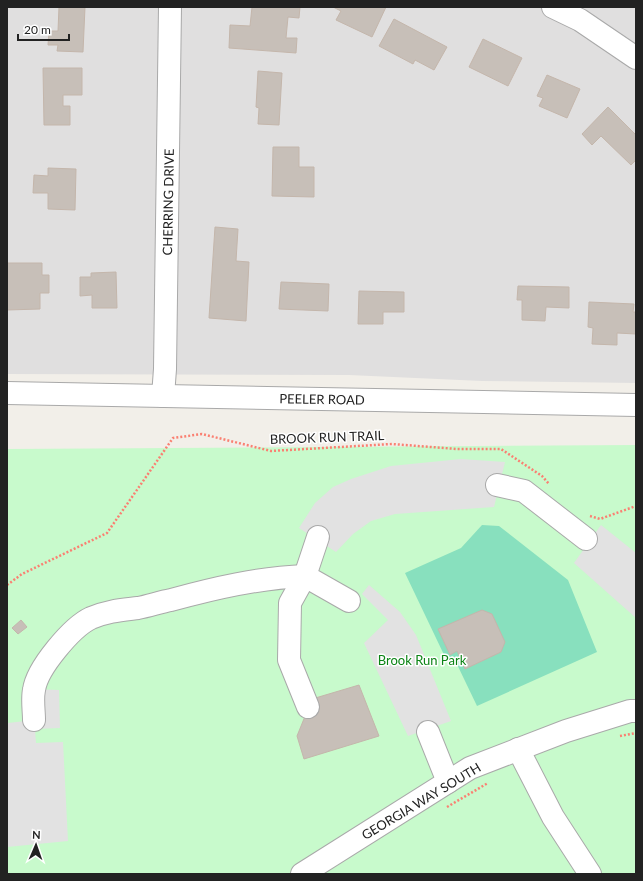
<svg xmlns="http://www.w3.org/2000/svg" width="643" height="881" font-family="Lato,sans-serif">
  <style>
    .residential { fill: #e0dfdf }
    .park { fill: #c8facc }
    .pitch { fill: #88e0be }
    .parking { fill: #e2e2e2 }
    .building { fill: #c7bfb8; stroke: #c4b6ab }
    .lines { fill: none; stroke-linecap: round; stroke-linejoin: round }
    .minor-casing { stroke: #a9a9a9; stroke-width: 24 }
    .path { stroke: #fa8072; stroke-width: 2.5; stroke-dasharray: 2 2; stroke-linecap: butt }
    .minor { stroke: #fff; stroke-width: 22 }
    .labels { text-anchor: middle; stroke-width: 3; stroke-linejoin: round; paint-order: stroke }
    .street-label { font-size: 13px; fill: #222; stroke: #fff }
    .park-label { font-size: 13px; fill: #0c8416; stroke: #fff }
  </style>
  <rect width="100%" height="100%" fill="#f2efe9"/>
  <path class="residential" d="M7,7H636V383L482,381L349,375L7,374Z"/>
  <path class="park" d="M636,445V874H7V449Z"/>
  <path class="pitch" d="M482,525L499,526L568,580L597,652L477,706L453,656L446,659L405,573L461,548Z"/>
  <g class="parking">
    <path d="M461,459L505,462L494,507L395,514L371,521L353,534L336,552L299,528L315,503L333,487L351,479L391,466Z"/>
    <path d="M601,525L636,553V618L574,563Z"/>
    <path d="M369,585L400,612L416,635L451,721L408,736L364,643L388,620L362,594Z"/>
    <path d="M34,689L59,690L60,728L35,729L36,743L63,742L68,841L7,847V716L8,723L34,720Z"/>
  </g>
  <g class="building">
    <path d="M59,7H85L83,52L57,51L58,45H48L49,31H58Z"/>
    <path d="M252,7H300L299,18L288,17L286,38H297L296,53L229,48L230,25L250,26Z"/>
    <path d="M333,7H386L372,37L336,20L341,11Z"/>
    <path d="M394,19L447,47L434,70L415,60L413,64L379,46Z"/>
    <path d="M483,39L522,58L508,86L469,67Z"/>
    <path d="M43,68H82V95H63V106H70V125H44Z"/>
    <path d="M258,71L282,73L279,125L258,124L259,108L256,107Z"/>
    <path d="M547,75L580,89L567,118L539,106L543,98L537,96Z"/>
    <path d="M608,107L636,135V160L631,165L601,136L592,145L582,134Z"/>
    <path d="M273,147H299V167H314V197L272,196Z"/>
    <path d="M48,168L76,169L75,210L48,209V193H33L34,175L48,176Z"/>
    <path d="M215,227L238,229L236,261L249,262L246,321L209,318Z"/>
    <path d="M7,263H42V275H49V293H40V309L7,310Z"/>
    <path d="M116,272L117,308H92V295L80,296V277H91V273Z"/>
    <path d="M281,282L329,284L328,311L279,309Z"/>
    <path d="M518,286L569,287V308L546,307L545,321L522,320V300H517Z"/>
    <path d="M359,291L404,292V312H383V324H358Z"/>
    <path d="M589,302L634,304L633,312H636V334L617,333V345L592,344L593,328L588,327Z"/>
    <path d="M482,610L492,614L505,642L501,652L465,669L457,651L450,655L438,629Z"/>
    <path d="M21,620L27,627L18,634L12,628Z"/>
    <path d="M359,685L379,736L304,759L297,736L312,699Z"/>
  </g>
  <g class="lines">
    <defs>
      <g id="minor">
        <path d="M553,7L580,20L636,58"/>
        <path d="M7,393L636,405"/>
        <path d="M163,396L165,369L170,7"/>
        <path d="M497,485L524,491L586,539"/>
        <path d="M318,537L305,576L349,601"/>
        <path d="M305,576L290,603L289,660L308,707"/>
        <path d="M34,720C34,711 32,699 34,690C37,668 72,627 91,618C107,611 122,610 138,608C149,606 160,602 171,600C215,588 258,578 305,576"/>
        <path d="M428,732L448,782"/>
        <path d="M518,749L553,817L590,874"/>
        <path d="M302,874L470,768L566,731L630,711H636"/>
      </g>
    </defs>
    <use href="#minor" class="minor-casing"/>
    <g class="path">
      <path d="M590,516L600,519L636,506"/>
      <path d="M7,585L22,574L107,533L173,438L202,434L271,451L392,444L457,449H501L542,476L549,484"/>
      <path d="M620,736L636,733"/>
      <path d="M447,807L488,783"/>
    </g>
    <use href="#minor" class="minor"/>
  </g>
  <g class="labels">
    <g class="street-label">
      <text transform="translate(168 202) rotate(-89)" y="5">CHERRING DRIVE</text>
      <text transform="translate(322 399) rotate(1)" y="5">PEELER ROAD</text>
      <text transform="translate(327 437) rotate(-2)" y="5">BROOK RUN TRAIL</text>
      <text transform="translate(421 801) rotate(-31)" y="5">GEORGIA WAY SOUTH</text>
    </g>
    <g class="park-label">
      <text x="422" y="665">Brook Run Park</text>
    </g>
  </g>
  <rect width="643" height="881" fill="none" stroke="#222222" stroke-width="16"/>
  <g transform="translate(36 845) rotate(2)" stroke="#ffffff" stroke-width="3" paint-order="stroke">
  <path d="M0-3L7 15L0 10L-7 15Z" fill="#222222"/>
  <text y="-6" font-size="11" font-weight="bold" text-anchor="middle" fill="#222222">N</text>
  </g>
  <path d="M18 34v6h51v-6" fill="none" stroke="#222222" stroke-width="2"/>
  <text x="24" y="34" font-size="12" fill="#222222" stroke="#ffffff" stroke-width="3" paint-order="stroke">20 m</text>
</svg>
